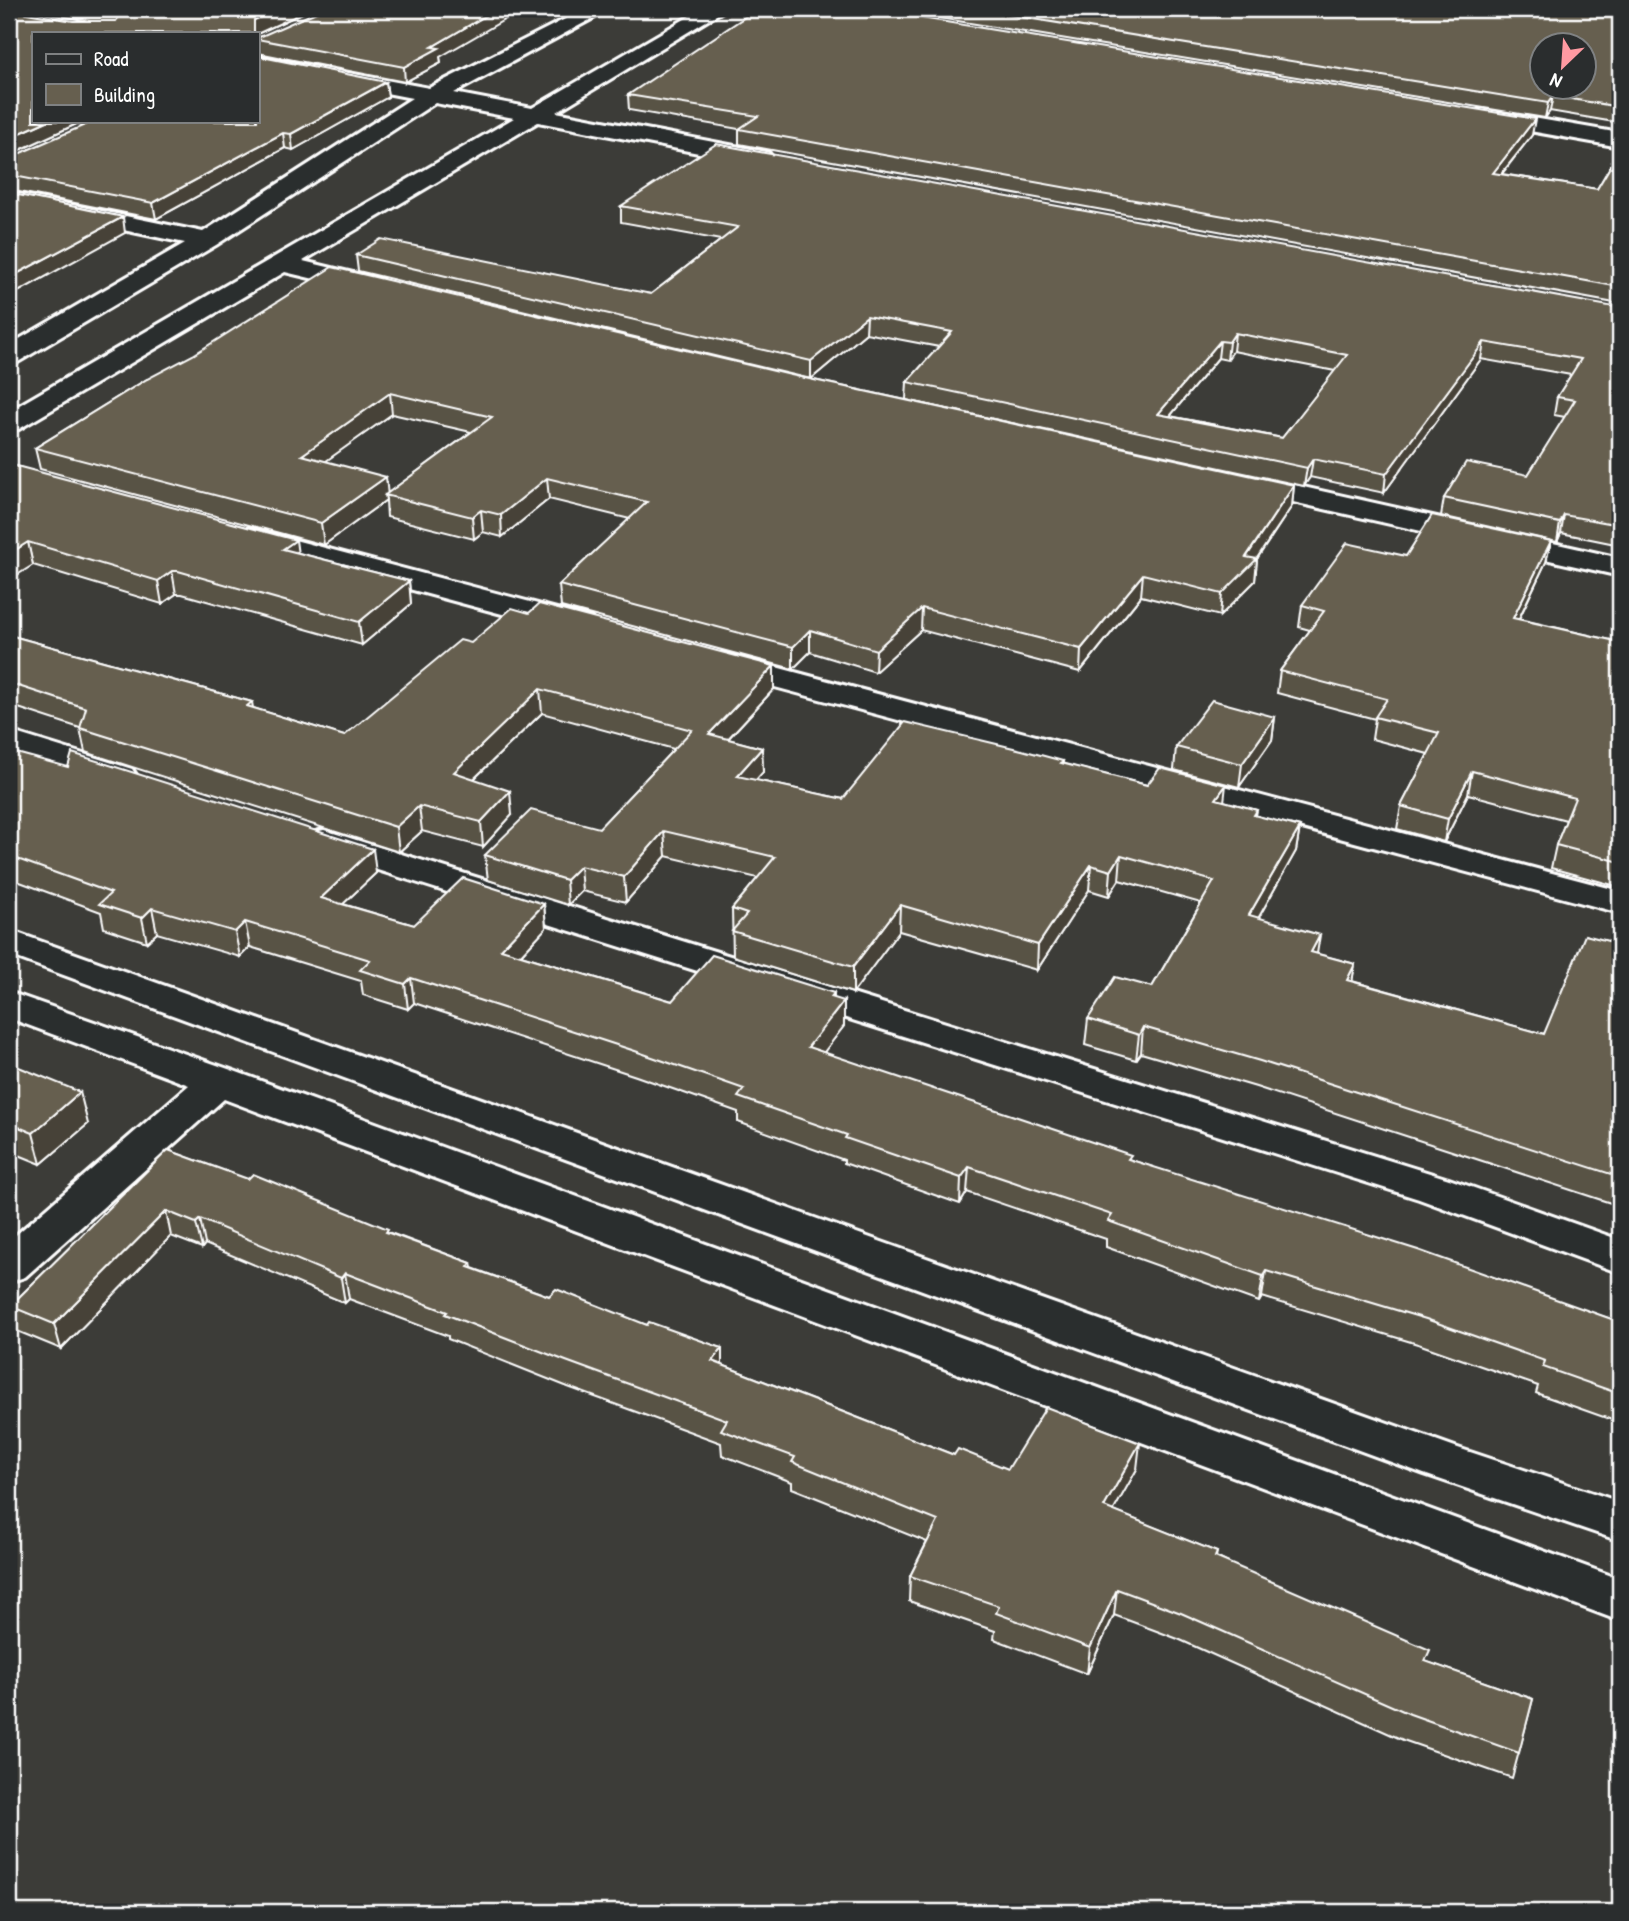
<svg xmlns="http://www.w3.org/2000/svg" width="1629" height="1921" font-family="'Patrick Hand',sans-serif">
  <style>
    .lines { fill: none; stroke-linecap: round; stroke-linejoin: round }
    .minor-casing { stroke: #fff; stroke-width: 6 }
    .minor { fill: #2a2d2e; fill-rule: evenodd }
    .wall { fill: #585244; stroke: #fff; stroke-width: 2; fill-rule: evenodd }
    .shaded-wall { fill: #474237; stroke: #fff; stroke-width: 2 }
    .building { fill: #665f4f; stroke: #fff; stroke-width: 2; fill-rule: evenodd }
  </style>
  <rect width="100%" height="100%" fill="#3c3c38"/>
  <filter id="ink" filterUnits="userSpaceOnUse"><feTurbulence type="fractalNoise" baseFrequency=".0143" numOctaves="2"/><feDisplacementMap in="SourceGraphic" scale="14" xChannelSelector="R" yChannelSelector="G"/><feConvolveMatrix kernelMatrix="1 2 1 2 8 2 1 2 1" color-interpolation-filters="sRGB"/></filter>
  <g filter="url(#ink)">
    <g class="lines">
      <defs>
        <g id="minor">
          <path d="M585,9H610L454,93L532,108L702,9H726L556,112L761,151L769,153L773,158L769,163L761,165L538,122L303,261L382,280L386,285L382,290L373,293L285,272L19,429L9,431V411L514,118L435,103L216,245L18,362L9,364V345L185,243L9,206V192L203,232L412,98L257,68V56L429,88Z"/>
          <path d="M1481,109L1620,133V147L1473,121L1470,116Z"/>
          <path d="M1241,473L1620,558V576L1231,488L1226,482L1231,476Z"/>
          <path d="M249,528L591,618L596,625L591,632L580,635L238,543L234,537L238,531Z"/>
          <path d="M723,653L1620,891V913L711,670L707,663L711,656Z"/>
          <path d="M9,731L132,769L137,776L132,783L120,786L9,752Z"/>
          <path d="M324,830L1449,1179L1620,1240V1273L1419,1199L311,849L306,841L311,833Z"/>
          <path d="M9,930L1458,1448L1620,1502V1541L1424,1474L9,955Z"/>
          <path d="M9,992L234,1071L1620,1579V1621L224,1099L25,1277L9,1282V1241L189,1085L9,1018Z"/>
        </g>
      </defs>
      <use href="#minor" class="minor-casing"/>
      <use href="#minor" class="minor"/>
    </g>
    <g class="wall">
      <path d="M18,9H311L257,34L33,121H83L9,155L73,21H90Z"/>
      <path d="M885,9H1620V123L1550,111L1545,118Z"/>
      <path d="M257,38L440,57L441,63L405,82L258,53Z"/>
      <path d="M386,82L388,97L293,150L285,148L156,219L9,190V158Z"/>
      <path d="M628,95L1532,135L1502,174L1597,189L1620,150V304L739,144V129L629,110Z"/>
      <path d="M621,206L1620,308V545L1561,533L1557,542L1441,516L1444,498L1528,475L1565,417L1554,415L1557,397L1571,375L1481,359L1384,493L1310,477L1304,486L906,400L907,382L939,347L866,333L811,379L358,271L356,255L651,294L721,240L621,222ZM1233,351L1335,371L1282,438L1170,416L1218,358L1227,360Z"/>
      <path d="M791,375L1294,485L1292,506L1257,559L1255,581L1220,616L1141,596L1080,672L921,630L875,672L810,652L793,669L561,607L559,585L630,519L549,499L502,537L483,532L474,539L387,517L386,500L324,545L40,469L35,448L147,379ZM392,414L471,432L388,493L325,461Z"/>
      <path d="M9,464L298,553L409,581L411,604L362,645L182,594H176L162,604L33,565Z"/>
      <path d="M1551,541L1546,562L1519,619L1620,642V887L1551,868L1556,845L1566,820L1468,794L1444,842L1397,829L1401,806L1428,754L1372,739L1375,719L1277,693L1280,671L1310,630L1299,627L1302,605L1406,556Z"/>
      <path d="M9,635L252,702L253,708L344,736L471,643L774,689L728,739L762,748L763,772L755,780L843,799L1063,761V764L1147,785L1224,801L1257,810L1256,816L1300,827L1296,851L1259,917L1317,954L1355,964L1352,981L1544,1034L1620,944V1206L1256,1087L1141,1053L1136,1060L1085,1045L1088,1019L1152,987L1201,903L1119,880L1109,896L1089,890L1037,970L899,931L853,993L733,956L732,909L758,878L666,856L626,902L582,891L568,905L488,880L485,855L599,828L674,749L542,713L474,779L512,815L483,847L422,831L399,852L85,752L80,728L9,705Z"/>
      <path d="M1275,717L1272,740L1239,787L1174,770L1176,747Z"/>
      <path d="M9,751L376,873L343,904L414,925L544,904L546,928L521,955L672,1001L834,998L844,1026L823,1053L1131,1160L1620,1322V1399L1612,1420L1536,1393L1538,1386L1421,1345L1262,1297L1259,1302L1106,1247V1239L967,1192L960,1204L844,1163V1160L738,1122V1112L636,1076L414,1003L408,1009L363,995L361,981L250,947L240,957L157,933L147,942L104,928L101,912L9,878Z"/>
      <path d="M9,1063L88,1124L41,1164L9,1151Z"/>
      <path d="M168,1150L471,1263L472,1268L549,1296L647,1325L722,1348V1365L954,1455L1008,1469H1137L1113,1511L1217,1552L1216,1557L1427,1662L1533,1699L1512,1778L1403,1740L1178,1639L1114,1615L1087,1674L994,1639L995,1631L909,1601L910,1576L927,1542L792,1488V1482L722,1455L721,1443L568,1387L448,1339V1336L349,1299L345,1303L205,1244L202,1248L171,1236L61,1349L17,1331L10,1306Z"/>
    </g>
    <g class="shaded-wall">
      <path d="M279,9H311L257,34L254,33V20Z"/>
      <path d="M497,9H523L440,57L441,63L405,82L404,67L432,47Z"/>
      <path d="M386,82L388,97L293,150L291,134Z"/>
      <path d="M1553,96L1550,111L1545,118L1548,103Z"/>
      <path d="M1535,119L1532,135L1490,188L1493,173Z"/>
      <path d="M47,121H83L9,155V138Z"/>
      <path d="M283,133L285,148L156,219L153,203Z"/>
      <path d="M123,217L125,233L9,297V278Z"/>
      <path d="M867,316L866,333L811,379V361Z"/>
      <path d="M1235,333L1233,351L1227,360L1229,342Z"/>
      <path d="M1220,341L1218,358L1157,432L1158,414Z"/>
      <path d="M1484,342L1481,359L1384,493L1386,474Z"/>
      <path d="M390,393L392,414L305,476L302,455Z"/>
      <path d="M1313,459L1310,477L1304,486L1307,468Z"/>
      <path d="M386,477L388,496L385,495L386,500L324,545L321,523Z"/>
      <path d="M547,478L549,499L502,537L501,515Z"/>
      <path d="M1294,485L1292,506L1255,561L1257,559L1255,581L1220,616L1222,594Z"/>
      <path d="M481,510L483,532L474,539L472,517Z"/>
      <path d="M1564,515L1561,533L1557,542L1560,523Z"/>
      <path d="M296,540L299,562L283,549Z"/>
      <path d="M1551,541L1546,562L1509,639L1513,618Z"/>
      <path d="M28,542L33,565L9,580V554Z"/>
      <path d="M172,571L176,594L162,604L158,581Z"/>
      <path d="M1143,574L1141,596L1080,672L1081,649Z"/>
      <path d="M409,581L411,604L362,645L359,622Z"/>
      <path d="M922,608L921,630L875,672L876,650Z"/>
      <path d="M810,630V652L793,669V647Z"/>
      <path d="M774,666V689L710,758L709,734Z"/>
      <path d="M540,689L542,713L456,796L454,772Z"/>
      <path d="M1275,717L1272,740L1239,787L1242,764Z"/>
      <path d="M762,748L763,772L738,800L737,776Z"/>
      <path d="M1472,771L1468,794L1444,842L1448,819Z"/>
      <path d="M1226,785L1223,810L1216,799Z"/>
      <path d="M510,791L512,815L483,847L481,822Z"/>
      <path d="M419,806L422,831L399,852L396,827Z"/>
      <path d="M1300,827L1296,851L1246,940L1249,915Z"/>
      <path d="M664,831L666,856L626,902L624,877Z"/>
      <path d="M373,849L376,873L324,922L321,898Z"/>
      <path d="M1121,855L1119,880L1109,896L1111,871Z"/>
      <path d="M1091,865L1089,890L1037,970L1038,945Z"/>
      <path d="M580,866L582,891L568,905L566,880Z"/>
      <path d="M544,904L546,928L503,974L501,949Z"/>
      <path d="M900,905L899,931L853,993V967Z"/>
      <path d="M152,908L157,933L147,942L142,918Z"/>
      <path d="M245,922L250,947L240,957L235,932Z"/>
      <path d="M1320,935L1316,960L1311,952Z"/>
      <path d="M1355,964L1351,989L1347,980Z"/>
      <path d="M411,978L414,1003L408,1009L405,984Z"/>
      <path d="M834,993V1014L844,1001V1026L808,1073V1047L831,997Z"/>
      <path d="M1143,1027L1141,1053L1136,1060L1139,1035Z"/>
      <path d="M80,1092L88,1124L41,1164L33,1133Z"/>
      <path d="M969,1167L967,1192L960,1204L961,1178Z"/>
      <path d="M166,1211L171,1236L61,1349L54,1324Z"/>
      <path d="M200,1219L205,1244L202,1248L196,1223Z"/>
      <path d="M1266,1271L1262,1297L1259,1302L1263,1276Z"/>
      <path d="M345,1273L349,1299L345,1303L341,1278Z"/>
      <path d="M722,1348V1373L712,1361Z"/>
      <path d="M1620,1393V1399L1612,1420Z"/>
      <path d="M1140,1443L1137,1469L1101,1533L1104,1507Z"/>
      <path d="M1117,1589L1114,1615L1087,1674L1090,1648Z"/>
    </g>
    <g class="building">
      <path d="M98,9H279L254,20V33H33V121H47L9,138V10L73,21H116L118,18L106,10Z"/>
      <path d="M323,9H497L432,47L439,48L404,67L257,39V38Z"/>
      <path d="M757,9H867L1535,119L1493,173L1597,189L1620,150V287L739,129L758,116L628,95Z"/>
      <path d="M972,9H1620V107L1553,96L1548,103ZM1542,46H1584V88H1542Z"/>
      <path d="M257,56L386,82L291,134L283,133L153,203L9,175V158L94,121H257Z"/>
      <path d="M716,144L1620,308V525L1564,515L1560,523L1444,498L1466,462L1528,475L1575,400L1557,397L1581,359L1484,342L1386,474L1313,459L1307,468L907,382L952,332L867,316L811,361L356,255L381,239L651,294L738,227L621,206ZM1235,333L1347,355L1282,438L1158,414L1220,341L1229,342Z"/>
      <path d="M9,193L123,217L9,278Z"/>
      <path d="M332,267L791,375L1294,485L1246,557L1257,559L1222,594L1143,574L1081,649L922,608L876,650L810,630L793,647L559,585L647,502L547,478L501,515L481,510L472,517L385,495L492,417L390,393L302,455L386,477L321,523L35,448L147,379L193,355Z"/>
      <path d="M9,464L296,540L283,549L409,581L359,622L178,571H172L158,581L28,542L9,554Z"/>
      <path d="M1432,515L1551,541L1513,618L1620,642V862L1556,845L1575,798L1472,771L1448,819L1401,806L1439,733L1375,717L1387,699L1280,671L1324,611L1302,605L1347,543L1406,556Z"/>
      <path d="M539,604L774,666L709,734L762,748L737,776L843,799L905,722L1022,750L1063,761L1061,763L1147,785L1160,768L1226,785L1216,799L1257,810L1254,815L1300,827L1249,915L1320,935L1311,952L1355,964L1347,980L1544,1034L1585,935L1620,944V1177L1260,1061L1143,1027L1139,1035L1088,1019L1115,977L1152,987L1214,881L1121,855L1111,871L1091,865L1038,945L900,905L853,967L732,931L747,914L732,909L775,857L664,831L624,877L580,866L566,880L485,855L531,810L599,828L692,730L540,689L454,772L510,791L481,822L419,806L396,827L80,728L86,708L9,683V635L252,702L247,706L344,736L460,640L471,643L512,608L529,613Z"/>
      <path d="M1212,700L1275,717L1242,764L1176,747Z"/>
      <path d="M9,751L68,767L72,753L373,849L321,898L414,925L463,878L544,904L501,949L672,1001L712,955L834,993L831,997L844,1001L808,1047L1131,1155L1128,1159L1418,1250L1620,1322V1394L1543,1367L1545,1361L1426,1319L1266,1271L1263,1276L1108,1221L1112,1215L969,1167L961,1178L845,1138L847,1135L738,1097L744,1089L635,1051L411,978L405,984L360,970L370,960L245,922L235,932L152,908L142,918L99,904L111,893L9,856Z"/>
      <path d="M9,1063L80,1092L33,1133L9,1123Z"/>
      <path d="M168,1150L248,1179L253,1174L388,1229L386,1232L471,1263L468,1267L549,1296L556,1289L647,1325L649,1322L722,1348L712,1361L954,1455L958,1449L1008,1469L1046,1407L1140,1443L1104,1507L1217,1552L1215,1557L1430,1650L1425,1661L1533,1699L1519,1753L1410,1714L1181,1613L1117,1589L1090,1648L996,1613L999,1606L910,1576L938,1521L792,1462L795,1457L721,1430L727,1420L566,1361L445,1314L447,1312L345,1273L341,1278L200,1219L196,1223L166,1211L54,1324L10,1306Z"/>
    </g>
  </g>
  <rect width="1629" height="1921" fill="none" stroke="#2a2d2e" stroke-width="35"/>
  <rect x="18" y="18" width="1594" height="1886" fill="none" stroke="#fff" stroke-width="2.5" filter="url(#ink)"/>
  <rect x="32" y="32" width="228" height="91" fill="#2a2d2e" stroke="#7f8182" stroke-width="2"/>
  <rect x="46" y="54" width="35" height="10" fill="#2a2d2e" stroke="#7f8182" stroke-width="2"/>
  <text x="94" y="66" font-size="21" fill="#ffffff">Road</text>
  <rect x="46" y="84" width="35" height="21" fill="#665f4f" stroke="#7f8182" stroke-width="2"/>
  <text x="94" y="102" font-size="21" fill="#ffffff">Building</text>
  <g transform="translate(1563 66) rotate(205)"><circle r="33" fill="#2a2d2e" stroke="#7f8182" stroke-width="2"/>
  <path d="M0-5L12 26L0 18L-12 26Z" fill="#ff9aa2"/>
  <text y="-10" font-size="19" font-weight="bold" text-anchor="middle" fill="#ffffff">N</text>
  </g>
</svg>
